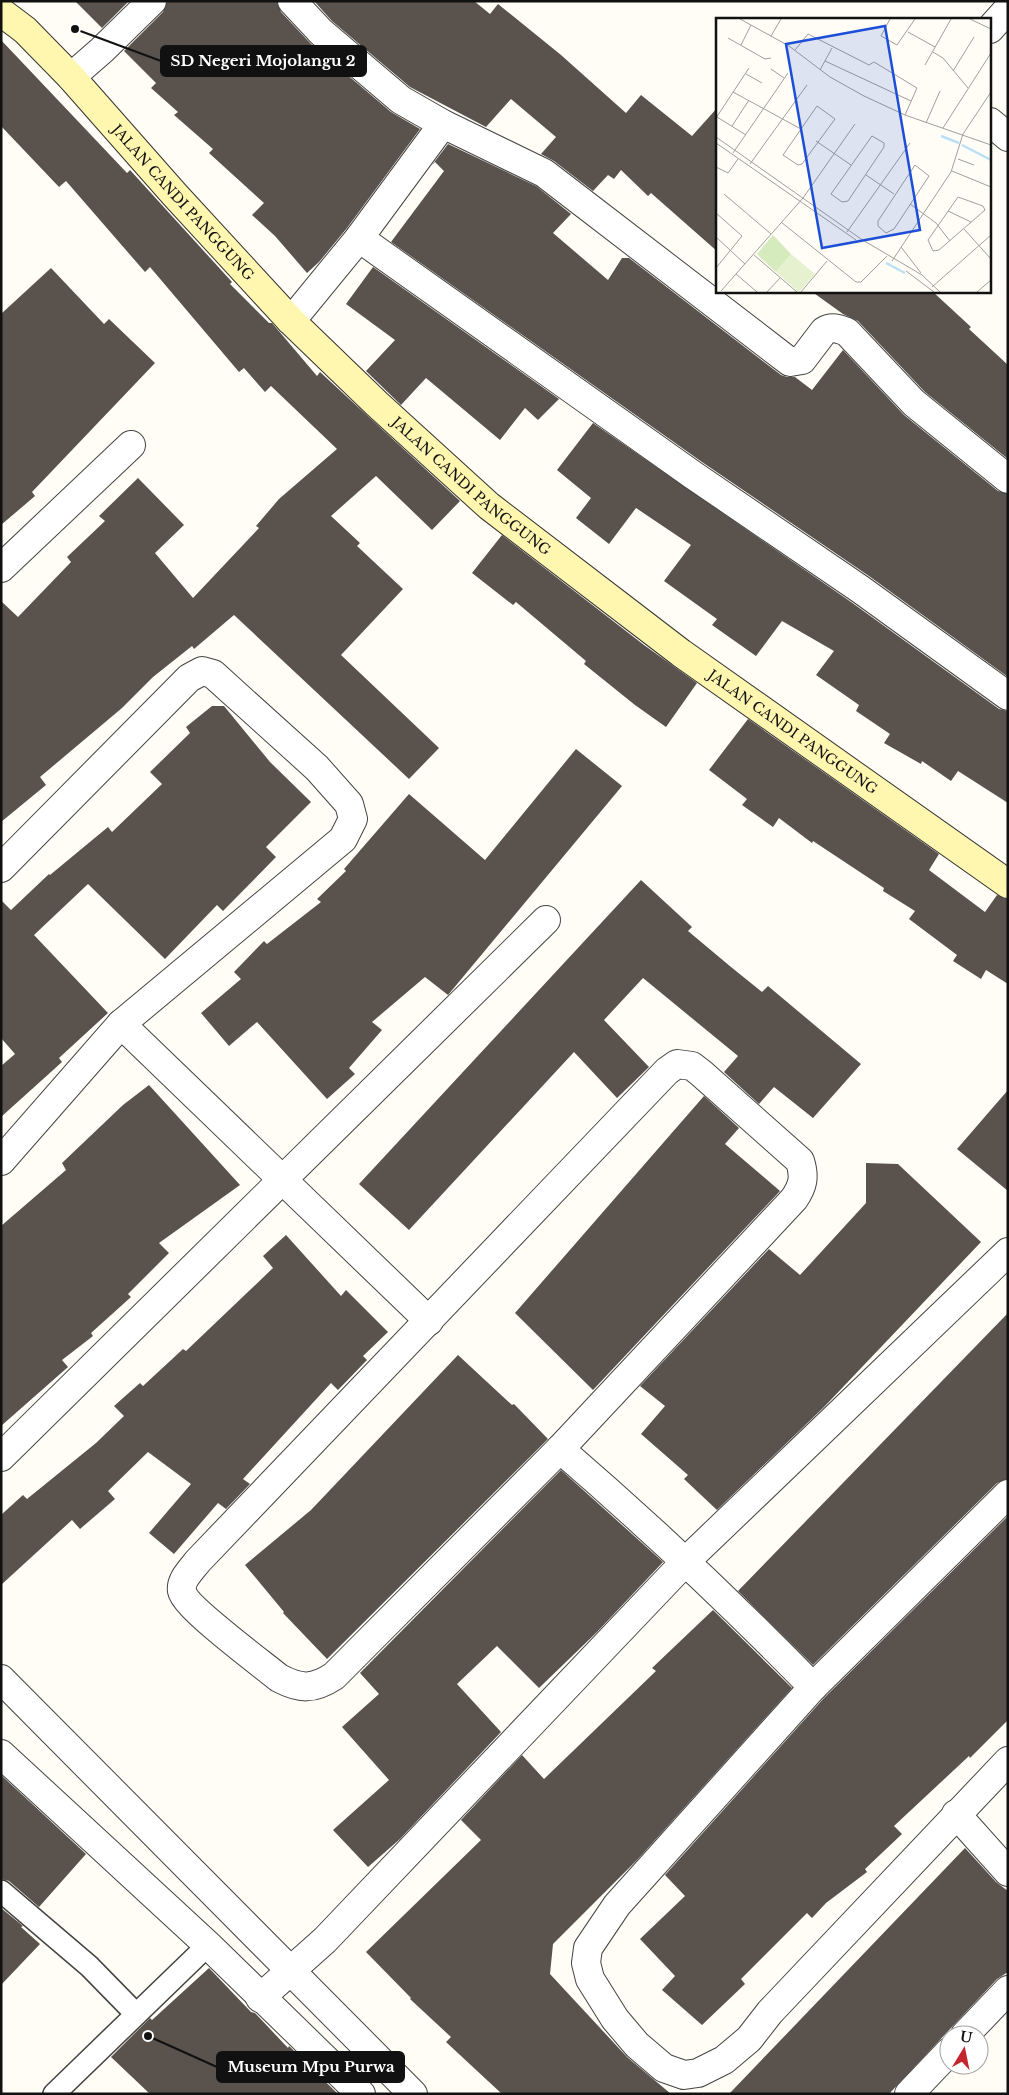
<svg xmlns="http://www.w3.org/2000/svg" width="1009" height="2095" font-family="'Libre Baskerville',serif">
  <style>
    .building { fill: #5a524d }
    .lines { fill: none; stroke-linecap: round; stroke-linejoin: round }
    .service-casing { stroke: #444; stroke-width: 24 }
    .minor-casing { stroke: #444; stroke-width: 30 }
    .secondary-casing { stroke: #333; stroke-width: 30 }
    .service { stroke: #fff; stroke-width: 21 }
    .minor { stroke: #fff; stroke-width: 28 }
    .secondary { stroke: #fff6b0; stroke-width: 28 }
    .labels { text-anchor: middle; stroke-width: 5; stroke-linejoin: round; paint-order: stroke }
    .street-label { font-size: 14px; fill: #111; stroke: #fff }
    .inset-river { fill: none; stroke: #b9e0f7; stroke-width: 2.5 }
    .inset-road { fill: none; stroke: #a09f9a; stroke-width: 1 }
    .view { fill: #1d4ed8; fill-opacity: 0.15; stroke: #1d4ed8; stroke-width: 2.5 }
    .inset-edge { fill: none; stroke: #111; stroke-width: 2.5 }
    .leader { fill: none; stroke: #111; stroke-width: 2 }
    .callout-dot { fill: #111; stroke: #fff; stroke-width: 2 }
    .callout { fill: #111; stroke: #111; stroke-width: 2 }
    .callout-label { font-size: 15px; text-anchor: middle; font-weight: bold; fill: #fff }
  </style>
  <rect width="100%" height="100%" fill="#fffdf5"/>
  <g class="building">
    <path d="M75,1H129L102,28Z"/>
    <path d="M167,1H277L281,12L311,44L391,112L420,129L347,228L319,262L307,273L275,236L252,215L264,203L209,153L213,149L174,115L178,112L151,88L156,83L124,51L163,12Z"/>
    <path d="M314,1H474L490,14L498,4L561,55L626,113L641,95L692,136L718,107V252L651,193L648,196L621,170L614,179L608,175L593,191L554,161L541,154L556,137L511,99L486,127L410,87L332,21Z"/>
    <path d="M1,40L127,173L130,170L232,282L230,284L269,323H272L317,376L320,372L460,501L432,530L376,476L331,516L360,543L357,546L403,589L341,655L439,748L409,779L234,615L194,649L192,646L153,677L122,708L40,777L46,785L1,822V601L18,617L71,562L67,557L105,521L99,516L138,478L184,525L155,553L193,598L259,528L256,526L279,499L337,449L271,386L265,392L244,368L239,372L150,267L145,272L66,181L59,187L1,126Z"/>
    <path d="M448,144L536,186L571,214L553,233L608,280L622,258H629L781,375L787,377H795L812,390L843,350L904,415L998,491L1008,494V677L869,576L702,462L391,242L444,171L435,162L432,165Z"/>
    <path d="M373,267L559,399L538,420L525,408L500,440L426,378L401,405L366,371L395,340L346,304Z"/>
    <path d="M51,268L104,324L109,319L155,363L32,492L35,496L1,525V314Z"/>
    <path d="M811,291H932L971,327L969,329L1008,365V459L925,392L858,321L843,314Z"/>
    <path d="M593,423L851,602L999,709L1008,711V803L958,771L951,781L922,761L921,764L884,743L890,734L856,711L859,705L816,675L834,651L782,621L756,656L712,625L717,619L664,581L691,545L636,508L609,544L576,518L591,498L557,470Z"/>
    <path d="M502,535L644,645L697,683L666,727L635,705L584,664L586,661L516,602L513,605L472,573Z"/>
    <path d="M212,706H224L270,762L311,802L266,847L276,857L223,911L217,905L165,959L88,884L34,935L108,1013L59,1058L62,1062L1,1117V1066L15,1054L1,1038V900L11,910L49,874L50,875L108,827L112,832L162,784L150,772L190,733L186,727Z"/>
    <path d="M748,719L939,854L929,870L985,912L997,895L1008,899V984L986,970L981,979L953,961L957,955L909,919L915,911L883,891L884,888L813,841L812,843L779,818L773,827L742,805L747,799L709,770Z"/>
    <path d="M576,749L622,786L448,995L425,977L372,1022L382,1030L349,1068L355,1074L327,1099L257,1022L229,1046L201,1013L241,979L234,972L264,941L267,944L321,902L317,899L346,871L344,869L409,794L485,860Z"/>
    <path d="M641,880L692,927L688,931L731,967L762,992L768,986L861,1064L813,1118L774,1087L759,1104L724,1072L738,1056L643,978L604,1020L649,1067L617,1098L574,1052L409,1230L359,1184Z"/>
    <path d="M149,1085L240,1185L159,1243L169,1253L128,1294L131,1297L91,1333L93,1336L62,1360L68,1367L1,1426V1226L66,1170L62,1163L123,1105Z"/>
    <path d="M1008,1090V1191L957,1149Z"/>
    <path d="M704,1096L739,1128L725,1144L780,1191L593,1390L515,1313Z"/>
    <path d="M866,1163L898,1164L981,1242L824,1407L717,1510L684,1479L688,1475L641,1434L665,1406L640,1386L769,1249L800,1275L866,1203Z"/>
    <path d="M286,1235L341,1296L346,1290L388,1332L363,1356L367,1360L338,1390L331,1383L243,1479L250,1484L226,1509L218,1503L174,1554L149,1533L191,1484L148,1452L108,1491L115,1499L80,1529L72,1520L1,1585V1515L23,1495L27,1499L96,1443L124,1416L114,1406L140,1383L143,1386L183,1349L186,1351L273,1268L263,1256Z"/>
    <path d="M1008,1313V1479L997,1483L813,1665L738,1591Z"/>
    <path d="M458,1355L512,1405L514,1404L548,1439L327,1659L283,1613L284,1612L245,1565L311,1510Z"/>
    <path d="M561,1470L663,1562L597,1632L539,1688L497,1646L457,1684L501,1732L400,1839L368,1867L333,1830L389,1780L342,1727L379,1694L360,1673Z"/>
    <path d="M1008,1516V1720L970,1758L969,1756L894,1826L902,1834L865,1869L867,1872L826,1903L812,1918L807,1913L741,1979L745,1984L702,2025L662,1990L675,1976L640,1939L685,1896L665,1875L824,1698Z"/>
    <path d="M713,1610L792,1688L637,1860L553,1944L550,1974L627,2057L671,2094H502L446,2042L451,2037L410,1999L411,1998L366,1952L481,1840L461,1820L522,1755L544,1779L656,1671L652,1668Z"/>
    <path d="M1,1775L86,1854L39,1907L9,1881L1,1879Z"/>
    <path d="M965,1848L996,1882L1008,1891V1972L997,1979L889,2094H729Z"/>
    <path d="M1,1908L23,1926L21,1927L40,1944L1,1985Z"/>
    <path d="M209,1968L251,2012L255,2013L288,2048L289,2046L338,2094H150L111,2057L150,2018L152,2020Z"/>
  </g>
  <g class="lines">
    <defs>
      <g id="service">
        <path d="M1,1891L89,1966L136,2014"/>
        <path d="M54,2094L208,1945"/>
      </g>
      <g id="minor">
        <path d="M292,1L321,32L401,100L443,124L544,173L790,362L802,360L824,331C832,326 839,329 847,332L914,403L1008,479"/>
        <path d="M990,29L1008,9"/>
        <path d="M71,77L102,50L152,1"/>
        <path d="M990,122L1008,137"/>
        <path d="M359,238L693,475L860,589L1008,696"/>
        <path d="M291,321L359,238L443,124"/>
        <path d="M1,568L131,445"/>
        <path d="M1,868L189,678L202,671L213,674L317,768L349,804L353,819L343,839L121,1024L1,1161"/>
        <path d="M121,1024L429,1321"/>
        <path d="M677,1064L692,1066L701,1073L800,1161C805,1177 803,1186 794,1199L560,1449L334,1676C313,1690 300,1689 279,1678C262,1664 185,1607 182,1591C180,1580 192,1569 198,1561L667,1071Z"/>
        <path d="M560,1449C647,1524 732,1604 813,1687"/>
        <path d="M1,1457L546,920"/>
        <path d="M1008,1494L813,1687L617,1905L588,1948L586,1963L590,1979L615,2019L637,2045L664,2068L684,2075L698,2073L724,2060L749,2039L770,2012L1008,1761"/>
        <path d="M1,1679L413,2094"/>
        <path d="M1,1754L208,1945L361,2094"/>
        <path d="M956,1814L1008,1872"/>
        <path d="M260,1998L325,1940L685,1562L1008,1252"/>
        <path d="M965,2035L1008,1990"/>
        <path d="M909,2094L949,2052"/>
      </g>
      <g id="secondary">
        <path id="s1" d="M1,12L25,30L71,77L175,195L291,321L377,404L489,506L681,653L1008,884"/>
      </g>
    </defs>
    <use href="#service" class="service-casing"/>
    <use href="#minor" class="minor-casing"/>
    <use href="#secondary" class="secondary-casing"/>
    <use href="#service" class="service"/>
    <use href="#minor" class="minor"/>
    <use href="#secondary" class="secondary"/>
  </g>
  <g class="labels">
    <g class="street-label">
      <text dy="5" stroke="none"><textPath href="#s1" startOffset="264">JALAN CANDI PANGGUNG</textPath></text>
      <text dy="5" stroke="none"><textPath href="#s1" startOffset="669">JALAN CANDI PANGGUNG</textPath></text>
      <text dy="5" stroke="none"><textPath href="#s1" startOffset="1074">JALAN CANDI PANGGUNG</textPath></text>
    </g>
  </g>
  <g transform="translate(716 18)">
    <rect width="275" height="275" fill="#fffdf5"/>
    <path d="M57,217L75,236L60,254L41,236Z" fill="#d5ebbd"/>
    <path d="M75,236L99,256L83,274L60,254Z" fill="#e6f2cf"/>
    <path class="inset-river" d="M225,118L243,125M246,127L275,142M170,245L189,255"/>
    <path class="inset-road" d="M24,1L73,28L114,59L148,78L189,97L275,127M174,1L165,18L181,27L199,1M254,1L275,11M192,14L219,29M55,18L65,1M12,20L49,41L55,40M25,27L35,7M79,32L92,16L153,47L158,44L201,70L189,97M217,34L227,40L252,70M109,43L195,83M209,47L235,1M55,51L68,60M104,52L116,30M237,53L258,19M30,56L46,65M17,74L85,111M101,88L119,101L86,146L82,147L67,137ZM1,99L30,117M0,100L33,50M210,105L224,73M16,108L33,82M227,110L275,35M156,118L168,125V129L132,183L126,184L115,176ZM0,119L145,221L206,257L224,274M100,123L135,147M0,125L140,222M17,135L72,55M242,141L258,147M34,146L91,67M199,147L213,158L178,211L170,215L162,208V203ZM0,149L12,155L22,141M236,153L275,169M150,157L178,176M8,176L55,216M242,179L267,188L269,192L223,232L217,233L212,222ZM194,186L220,205L234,223M232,193L255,204M0,195L26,218L0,250M65,204L140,264H145L171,238M248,211L275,241M131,214L194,125M0,219L29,246M185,229L205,255M38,237L81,274M176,243L235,154L247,116L275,74M190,253L218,274M20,256L41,274M216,269L275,217M5,273L87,180L139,106M51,274L64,260M85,274L111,243M261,274L275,262"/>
    <path class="view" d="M169,8L204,212L106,230L70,26Z"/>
    <rect width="275" height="275" class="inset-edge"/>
  </g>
  <path class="leader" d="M75 29L161 61M148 2036L217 2067"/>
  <g class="callout-dot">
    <circle cx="75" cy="29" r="5"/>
    <circle cx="148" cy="2036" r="5"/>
  </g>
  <g class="callout">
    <rect x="161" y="46" width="205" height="30" rx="5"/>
    <rect x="217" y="2052" width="187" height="30" rx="5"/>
  </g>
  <g class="callout-label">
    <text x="263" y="66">SD Negeri Mojolangu 2</text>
    <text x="311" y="2072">Museum Mpu Purwa</text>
  </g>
  <rect width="1009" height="2095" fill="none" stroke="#111111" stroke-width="5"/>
  <g transform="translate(964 2050) rotate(10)"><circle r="24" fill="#ffffff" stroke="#a0a0a0"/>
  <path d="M0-4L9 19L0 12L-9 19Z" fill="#c4262e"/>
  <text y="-8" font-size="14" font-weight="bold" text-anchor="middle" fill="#111111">U</text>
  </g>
</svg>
